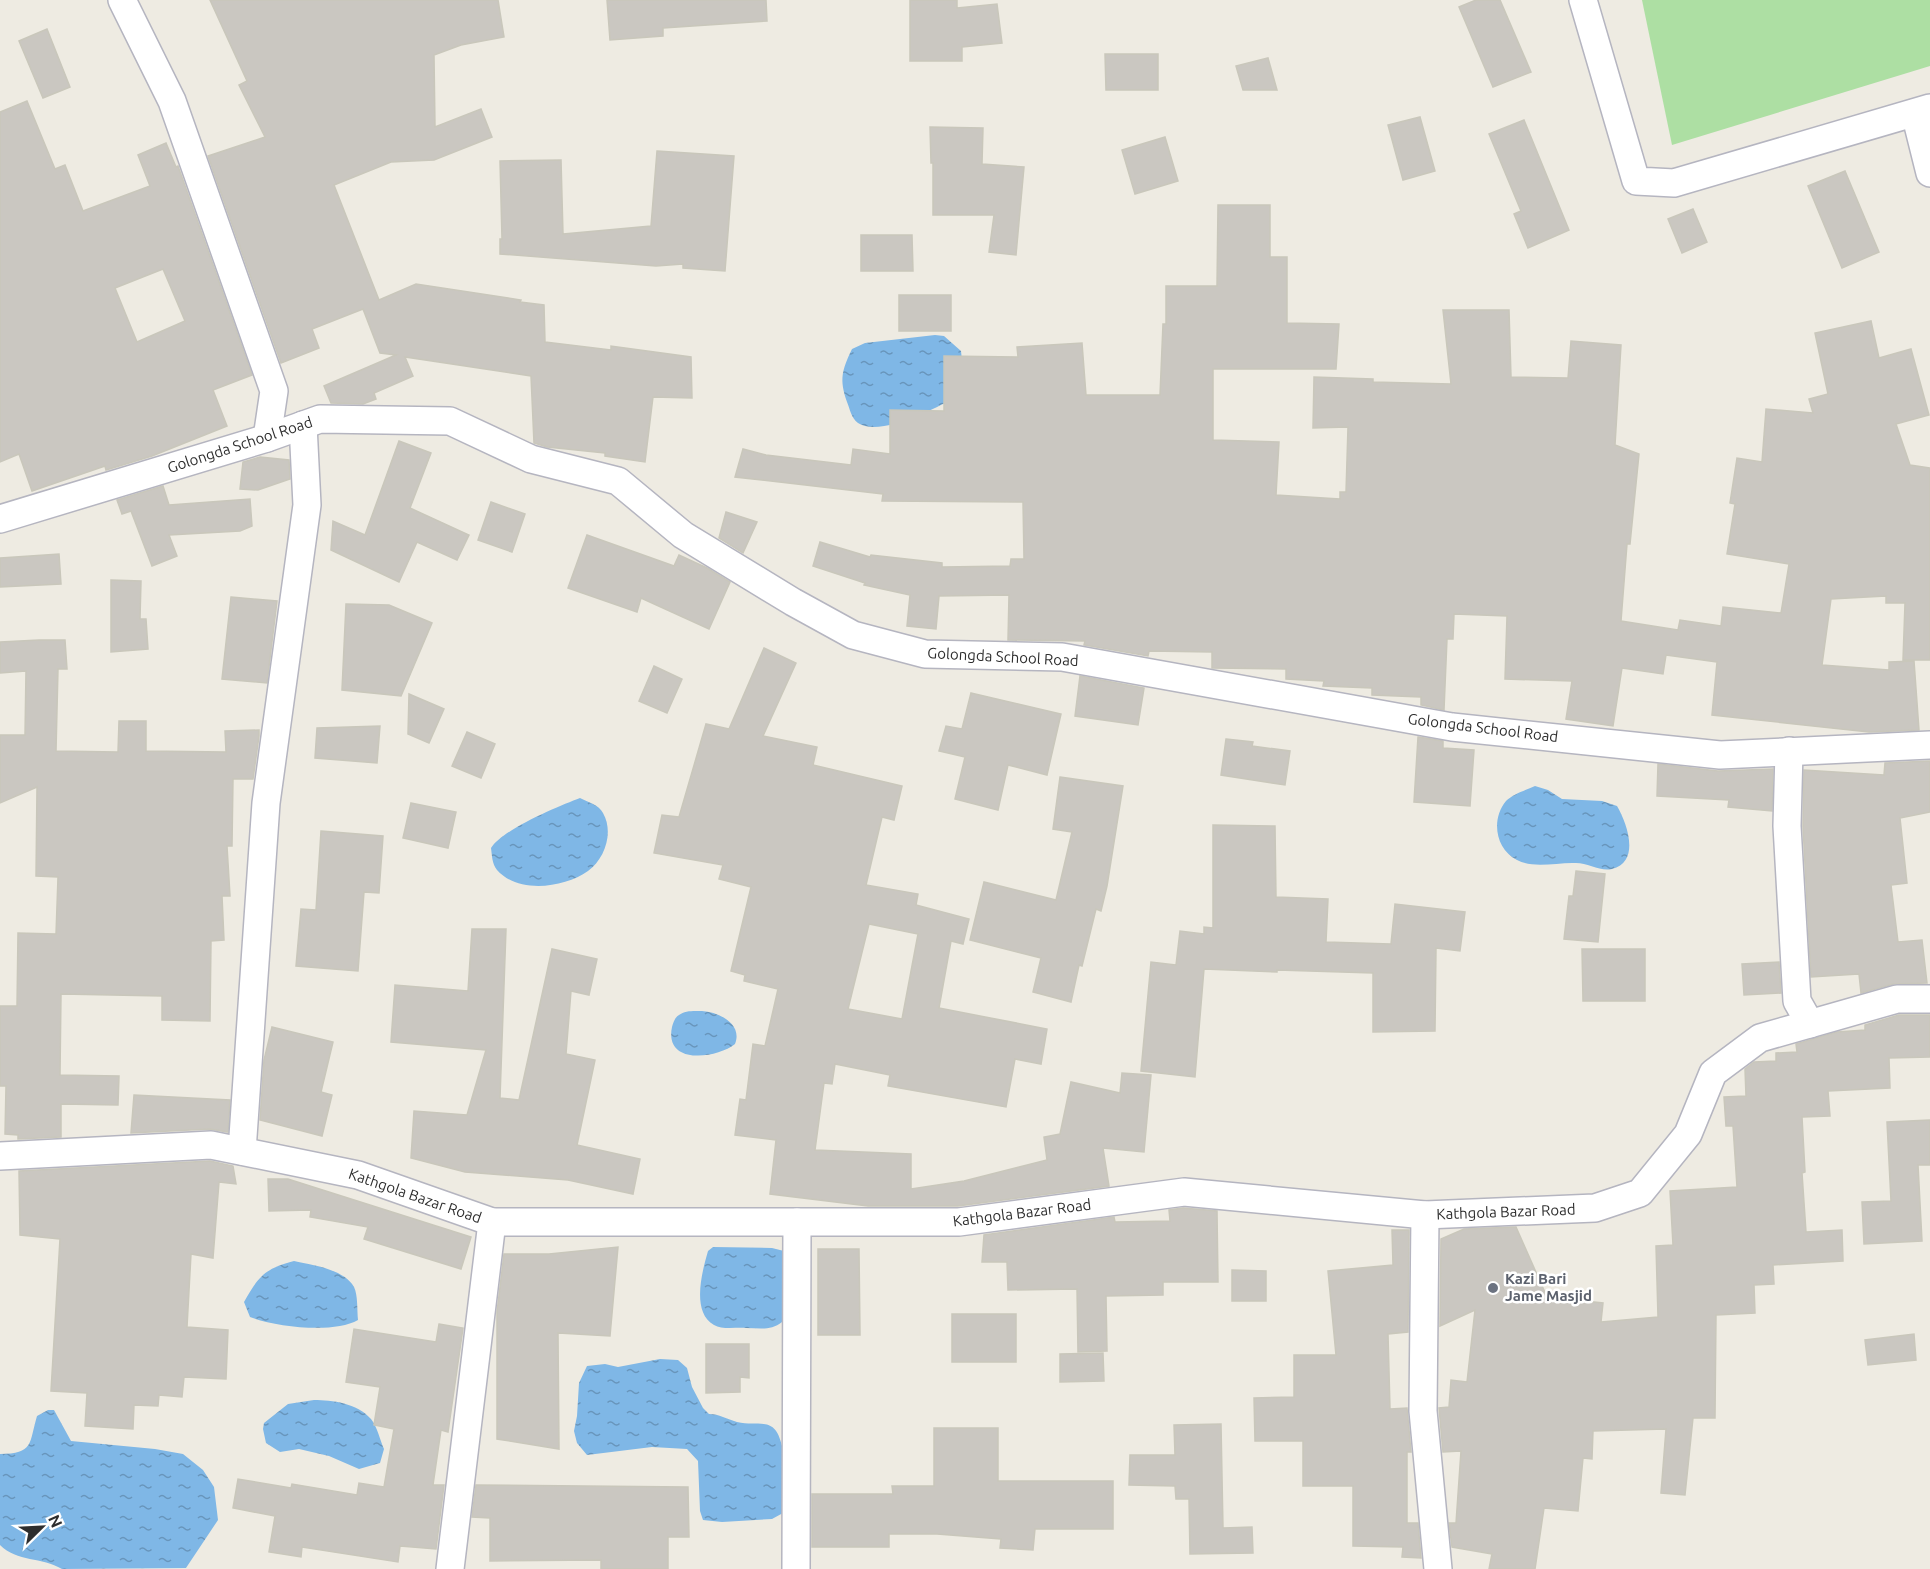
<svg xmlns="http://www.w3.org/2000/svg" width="1930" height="1569" font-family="Ubuntu,sans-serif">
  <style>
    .park { fill: #addfa3 }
    .water { fill: url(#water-ripples) }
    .building { fill: #cac7c1; stroke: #c9c7bb; stroke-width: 1.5; fill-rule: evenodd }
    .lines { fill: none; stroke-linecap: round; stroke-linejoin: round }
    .street-casing { stroke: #b5b5c0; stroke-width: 30 }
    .street { stroke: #fff; stroke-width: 27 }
    .worship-dot { fill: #6b7280; stroke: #fff; stroke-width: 2 }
    .labels { text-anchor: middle; stroke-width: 5; stroke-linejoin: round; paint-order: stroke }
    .street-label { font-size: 15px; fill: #2e2e2e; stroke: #fff }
    .worship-label { font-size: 15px; font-weight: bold; fill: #5b616d; stroke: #fff; text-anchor: start }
  </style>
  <defs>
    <pattern id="water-ripples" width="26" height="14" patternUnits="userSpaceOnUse" patternTransform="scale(1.5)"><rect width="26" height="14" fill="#7fb7e6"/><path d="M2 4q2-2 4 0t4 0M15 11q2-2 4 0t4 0" fill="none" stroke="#6895bb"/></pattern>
  </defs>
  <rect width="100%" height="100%" fill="#eeebe2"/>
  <path class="park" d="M1642,0H1930V66L1672,145Z"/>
  <g class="water">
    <path d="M935,335L944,336L961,351L964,379L959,396C937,407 880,438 858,423C851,418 850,409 847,402C839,379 842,370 852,349L865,343Z"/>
    <path d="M1535,786L1548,790L1562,799L1602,801L1617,806C1627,823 1641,862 1612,869C1601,872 1588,863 1576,863C1558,862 1534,869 1517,860C1495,849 1491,819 1506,801C1513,794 1526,790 1535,786Z"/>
    <path d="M580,798C588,802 599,805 603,813C614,832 605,859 588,871C564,888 518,894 497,870C492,864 492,855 491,848C503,829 559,806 580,798Z"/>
    <path d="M702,1011C719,1012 743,1024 735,1044C716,1059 664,1065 672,1027C673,1023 675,1017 679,1015C685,1010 695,1011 702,1011Z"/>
    <path d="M713,1247L772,1248L784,1251V1317L782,1322C771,1331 759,1328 746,1328C737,1327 722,1330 714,1325C691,1312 702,1272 708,1251Z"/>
    <path d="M294,1261C312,1265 344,1269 354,1287C358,1295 357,1310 358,1320C334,1334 276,1327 250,1317L244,1302C259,1276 264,1269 294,1261Z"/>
    <path d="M660,1359L678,1360L687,1368L692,1387L703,1408L709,1414C719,1414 727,1419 737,1422C760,1427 775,1415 782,1446L783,1513L772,1519L722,1522L703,1520L700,1511L698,1461L687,1449L652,1447L587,1455L577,1443L574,1431L577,1416L579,1383L587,1366L605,1364L618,1367Z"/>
    <path d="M314,1400C332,1400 357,1403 371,1419C377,1426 380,1440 384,1449L380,1463L359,1469L329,1456L299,1449L280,1452L266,1443L263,1429L264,1423L288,1404Z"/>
    <path d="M48,1410H54L71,1441L155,1449L183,1454L203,1470L214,1487L218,1520L186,1568L62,1569C42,1557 17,1562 0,1545V1454C34,1454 29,1443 37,1416Z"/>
  </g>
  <g class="building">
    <path d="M210,0H498L504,37L461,45L434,55L435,127L481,109L492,137L434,160L391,162L334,185L379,300L416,284L521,300L520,302L544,305L545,342L611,350V346L691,357L692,398L653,397L645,462L605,456V453L547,447L534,443L531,376L405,357L413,376L374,393L376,399L363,404L331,403L324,386L396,355L380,353L363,309L312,329L319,348L281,363L208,156L265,137L239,85L247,81Z"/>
    <path d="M607,0H766L767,21L663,28V36L610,40Z"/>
    <path d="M910,0H957V8L997,4L1002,43L962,47V61H910Z"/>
    <path d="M1476,0H1500L1531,72L1493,87L1459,7Z"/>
    <path d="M47,29L70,87L43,98L19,41Z"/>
    <path d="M1105,54H1158V90H1106Z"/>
    <path d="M1268,58L1277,90H1243L1236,66Z"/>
    <path d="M27,101L55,169L65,165L83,211L150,186L138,155L166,143L176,167L178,166L252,375L213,390L227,426L152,456L106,470L105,466L32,491L19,454L0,462V112ZM163,269L185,321L137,342L115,288Z"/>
    <path d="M1420,117L1435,171L1403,180L1388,125Z"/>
    <path d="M1524,120L1569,230L1528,248L1514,214L1521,211L1489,134Z"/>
    <path d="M930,127L983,128L982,164L1024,167L1016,255L989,252L994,215H933V163H931Z"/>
    <path d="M1165,137L1178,181L1135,194L1122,150Z"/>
    <path d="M657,151L734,156L725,271L683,268V264L656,266L500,254V239H502L500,161L561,160L563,234L651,226Z"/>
    <path d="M1845,171L1879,252L1842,268L1808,186Z"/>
    <path d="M1218,205H1270V257H1287V323L1339,324L1336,369H1213V440L1279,442L1276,495L1340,499V492H1346L1348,427L1313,428L1314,377L1373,379V382L1451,384L1443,310H1509L1511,377L1568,378L1571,341L1621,345L1615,445L1639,454L1630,544H1627L1621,621L1678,630L1680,620L1721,626L1723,607L1781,613L1789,564L1727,554L1735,504L1730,503L1737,458L1762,462L1766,409L1813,413L1809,399L1828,394L1815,333L1871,321L1879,358L1911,349L1929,415L1896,424L1910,465L1930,468V660H1903L1905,603H1886V596L1831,599L1822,665L1889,670V662L1914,661L1919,730L1869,732L1712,715L1717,662L1666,655L1663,674L1622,668L1613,726L1566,719L1572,681L1505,679L1507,616L1454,614L1453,639H1447L1444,710L1421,705V697L1372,695V688L1323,686L1324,681L1286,679V669L1212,668V652L1149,651L1148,656L1084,645L1085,641L1008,640L1009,595L939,596L936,629L907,626L910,595L864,585L865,583L813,566L820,542L870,557L871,555L942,563V567L1010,566L1011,559H1024L1023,502L882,501L883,494L735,477L743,449L766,455L851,465L853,449L890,454V410L944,411V356L1018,357L1017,347L1082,343L1086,395H1160L1163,324H1166V286H1217Z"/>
    <path d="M1693,209L1707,242L1682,253L1668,219Z"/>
    <path d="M861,235H912L913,271H861Z"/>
    <rect x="899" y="295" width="52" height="36"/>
    <path d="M399,441L431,453L410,508L469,535L457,560L417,542L399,582L331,550L333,521L365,535Z"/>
    <path d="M260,457L289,460L290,479L258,490L240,489L243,462Z"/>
    <path d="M163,486L169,505L250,499L252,526L240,531L169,535L177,556L152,566L131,511L122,514L117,500Z"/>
    <path d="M491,502L525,514L512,552L478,540Z"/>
    <path d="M726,512L757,522L743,553L719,538Z"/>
    <path d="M587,535L674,566L679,555L707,568L730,582L709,629L641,598L637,612L568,588Z"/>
    <path d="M59,554L61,584L0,587V558Z"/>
    <path d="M111,580L141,581L140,619H146L148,649L111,652Z"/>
    <path d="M231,597L277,601L267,683L222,679Z"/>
    <path d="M346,604L389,605L432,623L401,696L342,690Z"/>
    <path d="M39,640H65L67,669H58L56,751L118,752L119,721H146V751L226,752L225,731L259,730V736L253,779H233L232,846H227L230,896H222L224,940L211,941L210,1021L162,1020V996L61,994L60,1075L119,1076L118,1105L61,1104V1137L18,1139V1135L5,1134L6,1086H0V1006H17L18,933L56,934L58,877L36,876L37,787L0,803V735H25L26,671L0,673V642Z"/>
    <path d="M764,648L796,663L763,736L817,747L813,765L902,786L894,820L882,817L866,885L918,894L916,905L969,919L963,944L951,941L939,1008L1047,1029L1041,1064L1015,1059L1006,1107L888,1086L890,1075L835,1064L832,1084L824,1083L815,1150L911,1154V1189L964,1181L1047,1160L1044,1137L1060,1134L1071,1082L1120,1093L1122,1073L1151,1075L1144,1152L1103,1148L1109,1186L958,1206H868L770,1194L776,1140L735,1135L740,1099L746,1100L753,1044L765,1046L778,989L744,981L745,975L731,971L751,887L719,879L723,865L654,853L662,815L679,817L706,724L729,729ZM869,924L918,934L902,1019L848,1009Z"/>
    <path d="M654,666L682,679L667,713L639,701Z"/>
    <path d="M1080,676L1144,688L1138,725L1075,716Z"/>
    <path d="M971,693L1061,714L1047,775L1008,765L998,810L955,799L965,757L939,751L946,726L962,729Z"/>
    <path d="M409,694L444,709L429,743L408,734Z"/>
    <path d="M380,726L377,763L315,758L317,728Z"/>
    <path d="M467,732L495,744L481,778L452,766Z"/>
    <path d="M1418,737L1443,741V748L1474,750L1470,806L1414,802Z"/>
    <path d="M1226,739L1253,742L1252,746L1290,751L1285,785L1221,775Z"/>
    <path d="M1930,761V812L1900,818L1907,883L1891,885L1898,942L1922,940L1927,983L1893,984L1861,993L1859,974L1811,977L1803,826L1804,770L1884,775L1885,763Z"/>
    <path d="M1658,764L1718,771L1773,769L1772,811L1728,807L1729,800L1657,796Z"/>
    <path d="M1060,777L1123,786L1107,886L1101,911L1096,909L1082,966L1079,965L1071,1002L1033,992L1041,958L970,940L984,882L1056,900L1072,832L1053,829Z"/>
    <path d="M411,803L456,812L448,848L403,838Z"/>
    <path d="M1213,825L1275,826L1276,897L1328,899L1326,942L1391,944L1395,904L1465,912L1460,951L1436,948L1435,1031L1373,1032V973L1277,970V972L1204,969L1195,1077L1141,1071L1151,962L1176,965L1180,931L1204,934V927L1213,928Z"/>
    <path d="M321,831L383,836L379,893L364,892L358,971L296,966L301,909L316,910Z"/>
    <path d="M1576,871L1605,874L1598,942L1564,939L1569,896H1573Z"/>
    <path d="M472,929H506L500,1098L519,1100L552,949L597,959L589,995L571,991L566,1054L595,1060L577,1145L640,1159L633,1194L568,1180L465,1172L411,1158L414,1111L467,1115L486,1050L391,1042L395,985L468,991Z"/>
    <path d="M1582,949H1645V1001H1583Z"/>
    <path d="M1779,962L1781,993L1744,995L1742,964Z"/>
    <path d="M1899,1015H1930V1057L1889,1058L1890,1088L1828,1091L1830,1116L1802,1117L1805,1172L1802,1173L1806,1232L1842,1230L1843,1261L1773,1265L1774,1284L1754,1285L1755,1313L1716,1315L1715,1418H1693L1685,1495L1661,1493L1666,1429L1593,1431L1592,1459L1583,1458L1578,1511L1544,1508L1535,1569H1489L1492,1554L1452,1547L1449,1523H1456L1461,1451L1443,1452L1439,1408L1449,1407L1451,1380L1467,1382L1475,1310L1440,1326L1441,1239L1464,1229L1516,1227L1547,1297L1603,1303L1601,1322L1658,1317L1656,1246L1673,1245L1670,1191L1737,1187L1733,1126H1726L1724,1097L1746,1096L1745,1069L1754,1062L1776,1061V1053L1797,1052L1796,1044L1837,1032L1865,1030V1025Z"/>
    <path d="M272,1027L333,1042L321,1092L332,1095L322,1136L260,1120L264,1060Z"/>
    <path d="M134,1095L230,1100L228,1132L210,1129L131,1133Z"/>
    <path d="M1930,1120V1165H1918L1922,1241L1864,1244L1862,1202L1891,1201L1887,1122Z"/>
    <path d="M210,1161L233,1166L236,1184L219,1182L213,1258L191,1254L187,1327L228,1330L226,1379L184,1377L182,1397L159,1395L158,1406L134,1405L133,1429L85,1426L87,1393L51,1391L60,1239L20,1235L19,1171Z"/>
    <path d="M268,1179H288L471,1237L461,1269L364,1239L368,1227L310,1217L311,1210L269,1211Z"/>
    <path d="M1183,1208L1217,1211L1218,1282H1163V1295L1106,1296L1107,1351L1078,1352L1077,1289L1008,1290L1007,1262H982L984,1235L1114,1217L1115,1222L1170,1221L1169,1210Z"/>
    <path d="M1392,1230H1409L1408,1332L1388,1334L1390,1409L1407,1408L1411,1452H1407V1523H1418L1421,1558L1402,1557L1403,1547L1353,1546V1486H1303V1441H1255L1254,1398L1294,1397V1355H1336L1328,1271L1393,1265Z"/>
    <path d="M618,1247L610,1336L558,1333L559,1449L497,1439V1312L504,1254H549Z"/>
    <path d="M818,1249H859L860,1335H818Z"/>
    <path d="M1232,1270L1266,1271V1301H1232Z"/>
    <rect x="952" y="1314" width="64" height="48"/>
    <path d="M439,1324L463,1328L448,1432L441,1430L433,1485H444L436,1549L400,1546L398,1562L302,1547L301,1557L269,1552L275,1516L233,1508L238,1479L291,1488L292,1484L357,1495L359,1483L384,1487L394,1429L374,1425L380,1387L346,1382L354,1329L436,1342Z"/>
    <path d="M1914,1334L1916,1360L1868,1365L1865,1340Z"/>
    <path d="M706,1344H749V1378L740,1377V1392L706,1393Z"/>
    <path d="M1103,1353L1104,1381L1060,1382V1354Z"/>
    <path d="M1221,1424L1223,1528L1252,1527L1253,1553L1190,1554L1189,1499H1176L1175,1486L1129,1485L1130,1455H1175L1174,1425Z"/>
    <path d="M934,1428H998V1481H1113V1529H1035L1033,1550L1000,1548L1001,1539L937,1534H889V1547H812V1494H893L892,1486H934Z"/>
    <path d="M476,1485L688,1487L689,1537H668V1569H601V1560L490,1561V1518L472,1517Z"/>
  </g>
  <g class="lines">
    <defs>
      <g id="street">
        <path d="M122,0L172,101L274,391L267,438"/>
        <path d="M1583,0L1636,181L1674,183L1930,108"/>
        <path d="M1915,113L1930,173"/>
        <path d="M0,519L267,438L320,419L450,421L531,459L618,481L683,535L793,602L853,635L925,654L1062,657L1452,727L1720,755L1930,745"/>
        <path d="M1789,751L1787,826L1797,1001L1810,1024"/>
        <path d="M242,1151L266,803L307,505L303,425"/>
        <path d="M0,1156L211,1145L358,1175L492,1222H959L1184,1192L1425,1215L1595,1208L1640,1193L1688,1134L1713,1073L1760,1038L1897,999H1930"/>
        <path d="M1425,1215L1423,1411L1438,1569"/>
        <path d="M450,1569L492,1222"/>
        <path d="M796,1569L797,1222"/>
      </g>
    </defs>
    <use href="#street" class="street-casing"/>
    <use href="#street" class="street"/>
  </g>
  <circle class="worship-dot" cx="1493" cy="1288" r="6"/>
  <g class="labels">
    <g class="street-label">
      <text transform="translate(240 445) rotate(-18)" y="5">Golongda School Road</text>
      <text transform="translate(1003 657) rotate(3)" y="5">Golongda School Road</text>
      <text transform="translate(1483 728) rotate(7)" y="5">Golongda School Road</text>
      <text transform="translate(415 1196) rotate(19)" y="5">Kathgola Bazar Road</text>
      <text transform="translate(1506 1212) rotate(-2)" y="5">Kathgola Bazar Road</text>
      <text transform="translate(1022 1213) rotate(-7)" y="5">Kathgola Bazar Road</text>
    </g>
    <g class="worship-label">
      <text x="1505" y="1284">Kazi Bari<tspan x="1505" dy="17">Jame Masjid</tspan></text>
    </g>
  </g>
  <g transform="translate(42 1527) rotate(66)" stroke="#ffffff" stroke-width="4.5" paint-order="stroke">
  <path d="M0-4.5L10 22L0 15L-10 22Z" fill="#2e2e2e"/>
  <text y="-9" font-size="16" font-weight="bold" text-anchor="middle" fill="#2e2e2e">N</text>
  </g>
</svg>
